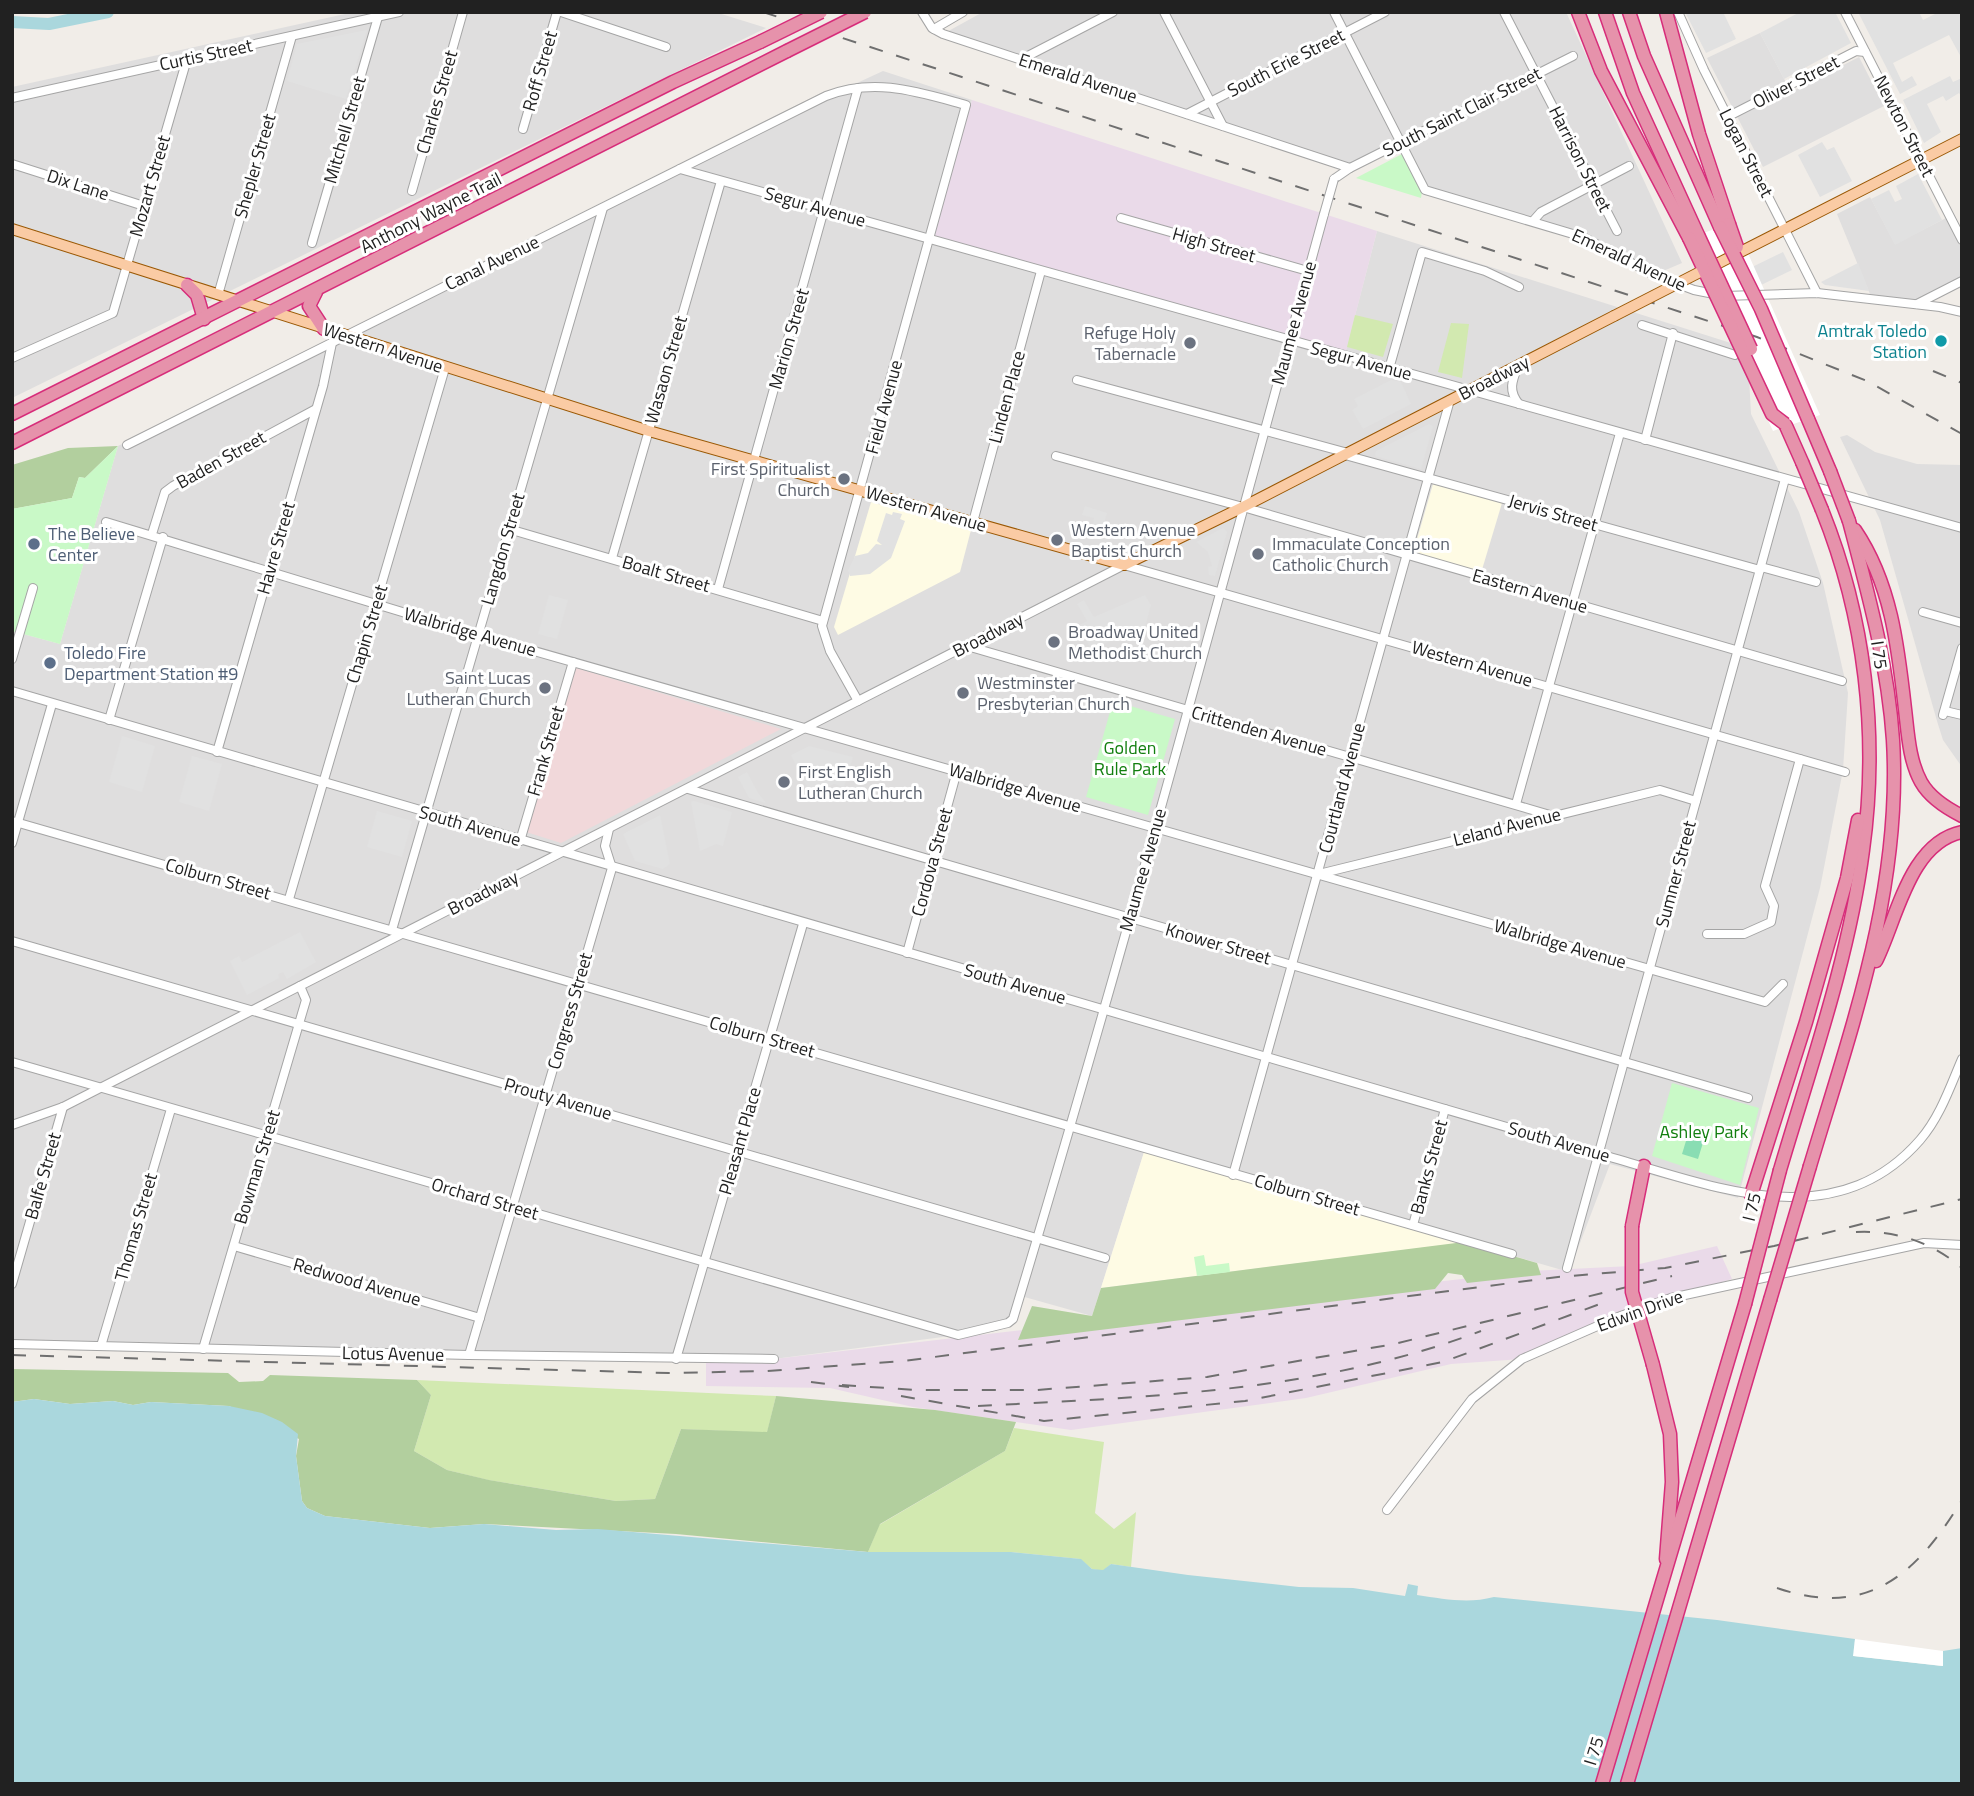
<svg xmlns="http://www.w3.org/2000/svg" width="1974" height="1796" font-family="'Titillium Web',sans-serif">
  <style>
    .residential { fill: #dfdede }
    .commercial { fill: #f1d8da }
    .industrial { fill: #eadae9 }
    .education { fill: #fefbe4 }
    .grass { fill: #d2e9b0 }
    .forest { fill: #b2cf9e }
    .park { fill: #c9f9c7 }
    .pitch { fill: #89ddb3 }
    .parking { fill: #e1e1e1 }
    .water { fill: #aad7dd }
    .pier { fill: #fff }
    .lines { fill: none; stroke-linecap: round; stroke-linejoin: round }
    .river { stroke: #aad7dd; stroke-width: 12 }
    .minor-casing { stroke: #a5a5a5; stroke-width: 10 }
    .major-casing { stroke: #9a5804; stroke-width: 12 }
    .highway-casing { stroke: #d72d7a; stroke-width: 15 }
    .minor { stroke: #fff; stroke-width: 8 }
    .major { stroke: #facba4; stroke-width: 10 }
    .highway { stroke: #e692ab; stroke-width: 12 }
    .rail { stroke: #6f6f6f; stroke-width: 2; stroke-dasharray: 14 14; stroke-linecap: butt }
    .minor-bridge-casing { stroke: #a5a5a5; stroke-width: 10; stroke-linecap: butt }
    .major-bridge-casing { stroke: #9a5804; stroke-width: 12; stroke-linecap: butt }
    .highway-bridge-casing { stroke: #d72d7a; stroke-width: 15; stroke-linecap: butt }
    .minor-bridge { stroke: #fff; stroke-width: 8 }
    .major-bridge { stroke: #facba4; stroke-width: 10 }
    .highway-bridge { stroke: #e692ab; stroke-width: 12 }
    .culture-dot { fill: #0f9aa8; stroke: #fff; stroke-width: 2.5 }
    .worship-dot { fill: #6b7280; stroke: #fff; stroke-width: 2.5 }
    .service-dot { fill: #5c6f8a; stroke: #fff; stroke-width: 2.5 }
    .labels { text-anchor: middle; stroke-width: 6; stroke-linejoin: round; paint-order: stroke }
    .street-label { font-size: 18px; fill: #212121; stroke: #fff }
    .culture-label { font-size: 18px; fill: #0d838f; stroke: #fff; text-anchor: end }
    .worship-label { font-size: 18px; fill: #5b616d; stroke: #fff; text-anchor: start }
    .service-label { font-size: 18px; fill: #4e5e75; stroke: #fff; text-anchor: start }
    .park-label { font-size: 18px; fill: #127f0f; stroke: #fff }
  </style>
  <rect width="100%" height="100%" fill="#f1ede8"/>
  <g class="residential">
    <path d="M354,12H715L766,28L12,398V87Z"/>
    <path d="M983,12H1566L1682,263L1654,275L1598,244L1425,190L1402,144L1350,168L943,34Z"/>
    <path d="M1760,33L1791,92L1859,57L1884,106L1763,167L1707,58Z"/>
    <path d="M883,71L972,100L935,237L1346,350L1377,231L1734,344L1749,377L1751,414L1799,512L1823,583L1848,693L1843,770L1820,888L1738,1198L1610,1164L1569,1272L1145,1149L1092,1316L1021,1296L1013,1319L958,1335L774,1359L478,1360L12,1346V631L60,644L118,446L668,170Z"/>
    <path d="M1870,197L1895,244L1950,216L1962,240V281L1919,303L1872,299L1837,214Z"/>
    <path d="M1847,435L1875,452L1917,464L1962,465V767L1943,740L1937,721L1880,520L1840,437Z"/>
  </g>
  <path class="commercial" d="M573,667L781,729L561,843L526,832Z"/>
  <g class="industrial">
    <path d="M972,100L1377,231L1346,351L934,236Z"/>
    <path d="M1717,1246L1732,1279L1671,1298L1522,1359L1451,1364L1306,1398L1071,1430L913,1407L830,1388L706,1386V1359H774L1530,1271L1631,1266Z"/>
  </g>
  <g class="education">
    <path d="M1433,484L1502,503L1481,573L1413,553Z"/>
    <path d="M871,502L971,530L960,572L838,635L834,627Z"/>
    <path d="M1145,1149L1468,1242L1101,1288Z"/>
  </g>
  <g class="grass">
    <path d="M1355,315L1393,324L1383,357L1347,347Z"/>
    <path d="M1451,323L1469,324L1462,378L1438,372Z"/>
    <path d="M417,1380L776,1396L767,1433L681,1429L655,1499L616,1501L488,1480L447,1470L414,1451L431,1395Z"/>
    <path d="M1014,1428L1104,1442L1095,1513L1114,1529L1136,1512L1131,1567L1111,1564L1103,1571L1092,1569L1080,1559L1011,1552H868L879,1525L1005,1451Z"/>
  </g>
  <g class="forest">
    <path d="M118,446L85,478L79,477L72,498L12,509V465L68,448Z"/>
    <path d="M1464,1242L1537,1263L1541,1275L1467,1283L1462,1275L1448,1273L1435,1289L1018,1340L1032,1306L1092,1316L1101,1288Z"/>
    <path d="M12,1369L228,1373L239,1382L263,1381L270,1375L417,1380L431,1395L414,1451L447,1470L489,1480L616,1501L655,1499L681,1429L767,1432L776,1396L935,1410L1016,1422L1005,1451L880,1524L868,1552L676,1534L484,1524L430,1528L325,1516L307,1508L302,1501L296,1456L299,1439L229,1406L151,1402L133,1405L113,1401L70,1404L34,1399L12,1402Z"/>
  </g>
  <g class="park">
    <path d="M1402,154L1422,192L1421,198L1356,178Z"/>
    <path d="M118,446L60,644L12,631V509L72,498L79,477L85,478Z"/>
    <path d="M1113,701L1175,719L1148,815L1086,797Z"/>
    <path d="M1672,1083L1759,1108L1740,1185L1652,1156Z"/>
    <path d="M1204,1255L1206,1266L1229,1263L1230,1272L1197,1276L1194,1257Z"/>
  </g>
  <path class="pitch" d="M1690,1128L1706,1133L1698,1159L1682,1154Z"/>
  <g class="parking">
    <path d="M1685,12H1723L1736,39L1706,53Z"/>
    <path d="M1800,12H1835L1851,43L1784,79L1760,33Z"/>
    <path d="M1858,12H1919L1923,20L1939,12H1962V59L1949,35L1893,63L1902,82L1912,76L1917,85L1900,94Z"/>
    <path d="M367,30L346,99L287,81L297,44Z"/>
    <path d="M1950,76L1953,82L1962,78V98L1959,93L1946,101L1943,96L1927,104L1941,132L1924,143L1903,100Z"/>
    <path d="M1822,142L1827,150L1834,147L1852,181L1820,197L1798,155Z"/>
    <path d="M1918,174L1942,220L1895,245L1871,199L1889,190L1895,202L1902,199L1896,186Z"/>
    <path d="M1783,252L1792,270L1759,286L1750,268Z"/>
    <path d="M1858,263L1869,291L1825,285L1821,282Z"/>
    <path d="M1391,380L1401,382L1411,404L1363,429L1352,410L1358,406L1354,399Z"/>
    <path d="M1429,424L1433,426L1421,469L1375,456L1376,451Z"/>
    <path d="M1085,506L1107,513L1103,527L1093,524L1094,518L1082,515Z"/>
    <path d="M893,512L902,514L900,519L905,521L891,558L870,574L850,576L848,570L855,556L868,553L876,544L882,545L877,541L886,513L892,515Z"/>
    <path d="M1223,528L1227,532L1215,576L1209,575L1208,567L1212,566L1208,552L1196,542Z"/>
    <path d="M549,595L568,600L557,639L538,634Z"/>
    <path d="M1145,595L1151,605L1144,631L1134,630L1091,650L1079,625L1087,621L1077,604L1084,600L1094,617Z"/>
    <path d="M122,736L155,746L142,792L109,782Z"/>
    <path d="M809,746L853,757L844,787L834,784L811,795L791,755Z"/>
    <path d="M192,756L222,764L209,811L179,802Z"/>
    <path d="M747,772L758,793L766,803L749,798L738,777Z"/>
    <path d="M694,801L732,812L723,846L716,844L700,851L691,802Z"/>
    <path d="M377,811L412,821L402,857L367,847Z"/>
    <path d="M660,815L670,864L663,869L635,861L623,834Z"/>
    <path d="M300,932L316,962L287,979L283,972L278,974L279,978L247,995L230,961L239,956L242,962Z"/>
  </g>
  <path class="water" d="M34,1399L70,1404L113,1401L133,1405L151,1402L229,1406L262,1413L282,1422L298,1434L296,1456L302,1501L307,1508L325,1516L430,1528L484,1524L556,1530L598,1529L868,1552H1011L1081,1559L1092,1569L1103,1570L1111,1564L1188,1575L1299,1587L1353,1588L1405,1596L1408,1584L1418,1586L1417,1595C1444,1599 1468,1604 1494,1597L1717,1620L1855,1639L1854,1656L1942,1666L1943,1651L1962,1648V1784H12V1402Z"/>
  <g class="pier">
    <path d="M1734,222L1820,415L1773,431L1684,240Z"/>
    <path d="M1855,1639L1943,1651V1666L1853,1656Z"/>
  </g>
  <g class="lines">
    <path class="river" d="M12,22L49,24L108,12"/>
    <defs>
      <g id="minor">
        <path d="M561,12L666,47"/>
        <path d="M922,12L932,28L943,34L1350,168"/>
        <path d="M1164,12L1223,126"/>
        <path d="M1334,12L1425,190L1583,237L1654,275L1694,290L1724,296L1817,293L1940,307L1962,312"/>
        <path d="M1504,12L1617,231"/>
        <path d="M1678,12L1704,70L1817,293"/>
        <path d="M1845,12L1962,240"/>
        <path d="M934,29L963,12"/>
        <path d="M1022,59L1113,12"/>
        <path d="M12,98L399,12"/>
        <path d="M1187,114L1385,12"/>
        <path d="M1727,117L1856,51L1865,52"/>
        <path d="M523,129L557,12"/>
        <path d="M12,164L144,206"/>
        <path d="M680,169L1962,528"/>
        <path d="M1334,179L1350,168L1573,56"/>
        <path d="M412,191L463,12"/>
        <path d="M1121,218L1308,271"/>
        <path d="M1533,221L1541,212L1629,166"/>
        <path d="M312,243L378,17"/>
        <path d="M218,295L292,36"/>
        <path d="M1917,304L1962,281"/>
        <path d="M1642,325L1735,355"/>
        <path d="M12,358L113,313L187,59"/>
        <path d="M1518,366C1512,381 1508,391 1519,404"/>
        <path d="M1389,369L1422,252L1485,271L1519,287"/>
        <path d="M1077,380L1348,453"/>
        <path d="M1645,440L1673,333"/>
        <path d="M127,445L826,96C875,77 918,92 966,105L822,626L830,651L858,701"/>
        <path d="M1345,455L1760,570"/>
        <path d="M1056,456L1243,507L1842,681"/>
        <path d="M106,522L478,635L1765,1002L1783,984"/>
        <path d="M973,522L1041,271"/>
        <path d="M509,529L823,621"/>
        <path d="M152,534L165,492L173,486L316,409"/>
        <path d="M612,558L721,181"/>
        <path d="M1761,567L1816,582"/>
        <path d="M718,589L858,88"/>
        <path d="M1923,612L1962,623"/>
        <path d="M967,646L1550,815"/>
        <path d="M12,659L33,588"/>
        <path d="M12,691L1599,1154C1707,1183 1832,1241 1920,1140C1940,1117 1950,1087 1962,1059"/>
        <path d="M1945,711L1962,715"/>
        <path d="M1943,715L1962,648"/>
        <path d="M109,720L163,537"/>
        <path d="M217,752L323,386L332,343"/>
        <path d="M688,789L1748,1098"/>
        <path d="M1516,804L1620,433"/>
        <path d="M12,821L1512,1254"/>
        <path d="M520,841L573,662"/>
        <path d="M12,843L52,704"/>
        <path d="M1319,874L1660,790L1696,801"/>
        <path d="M289,899L445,368"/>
        <path d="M392,930L603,208"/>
        <path d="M1707,934H1744L1771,922L1774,906L1765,886L1800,759"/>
        <path d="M12,941L1105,1258"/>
        <path d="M907,953L957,771"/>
        <path d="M12,1062L958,1335L1008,1323L1013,1319C1124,952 1223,582 1324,214"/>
        <path d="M12,1125L63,1107L1124,565L1845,772"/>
        <path d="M1233,1175L1450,400"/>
        <path d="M1413,1225L1445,1109"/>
        <path d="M234,1246L480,1318"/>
        <path d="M1567,1268L1785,479"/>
        <path d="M12,1284L63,1107"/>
        <path d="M12,1344L469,1355L774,1359"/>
        <path d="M101,1346L171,1109"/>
        <path d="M203,1349L306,1000L300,986"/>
        <path d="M469,1355L612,868L605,846L609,829"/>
        <path d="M676,1359L803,924"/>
        <path d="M1387,1510L1472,1399L1522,1359L1618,1317L1671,1298L1924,1243L1962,1245"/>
      </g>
      <g id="major">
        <path d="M12,229L649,431L1124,565L1243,507L1614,316"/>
        <path d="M1707,269L1962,139"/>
      </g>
      <g id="highway">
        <path d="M1578,12L1601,71L1689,238"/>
        <path d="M1605,12L1633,93L1698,235"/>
        <path d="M1629,12L1644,56L1720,227"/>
        <path d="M1666,12L1699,134L1729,224"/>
        <path d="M187,285L197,295L204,319"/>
        <path d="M316,292L309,306L324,329"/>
        <path d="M12,414L673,82L760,42"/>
        <path d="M1808,419L1830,471"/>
        <path d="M1786,426L1802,462"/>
        <path d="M12,443L787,51"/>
        <path d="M1855,530C1891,583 1898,646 1905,709C1908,734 1909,760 1921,782C1930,798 1946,808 1962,816"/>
        <path d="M1876,961C1897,919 1909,843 1962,832"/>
        <path d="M1810,1166C1852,1026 1902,888 1893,740C1888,665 1868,593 1849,521"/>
        <path d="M1780,1170C1811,1065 1849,958 1863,850C1879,735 1865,617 1822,510"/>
        <path d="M1751,1195L1806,1022L1847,878L1858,820"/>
        <path d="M1632,1226L1644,1166"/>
        <path d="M1653,1365L1670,1434L1672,1482L1666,1559"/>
        <path d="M1602,1784L1745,1304"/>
        <path d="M1627,1784L1770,1300"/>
      </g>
    </defs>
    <use href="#minor" class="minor-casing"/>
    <use href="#major" class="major-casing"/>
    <use href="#highway" class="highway-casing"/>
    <use href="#minor" class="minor"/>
    <use href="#major" class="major"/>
    <use href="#highway" class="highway"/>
    <g class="rail">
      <path d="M763,12L1757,337L1867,381L1962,434"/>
      <path d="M1933,371L1962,383"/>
      <path d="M1856,1232C1895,1230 1932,1242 1962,1268"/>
      <path d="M12,1355L669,1373L767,1371L903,1361L1558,1277L1665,1268L1774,1246L1962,1199"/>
      <path d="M811,1382L849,1387"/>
      <path d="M842,1385L916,1390H1037L1207,1377L1394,1344L1672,1276"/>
      <path d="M901,1396L1044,1421L1245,1401L1443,1362L1600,1304"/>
      <path d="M978,1406C1146,1397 1321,1392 1481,1331"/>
      <path d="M1777,1588C1868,1619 1917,1574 1962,1500"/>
    </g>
    <defs>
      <path id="minor-bridge" d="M1324,214L1334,179"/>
      <path id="major-bridge" d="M1614,316L1700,272"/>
      <g id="highway-bridge">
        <path d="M760,42L821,12"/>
        <path d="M787,51L865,12"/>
        <path d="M1729,224L1737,247"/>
        <path d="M1720,227L1761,309L1808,419"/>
        <path d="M1698,235L1751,349"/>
        <path d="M1689,238L1772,414L1785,424"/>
        <path d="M1802,462L1822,510"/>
        <path d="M1830,471L1849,521"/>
        <path d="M1632,1226V1292L1653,1365"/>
        <path d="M1770,1300L1810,1166"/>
        <path d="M1745,1304L1780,1170"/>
      </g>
    </defs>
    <use href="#minor-bridge" class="minor-bridge-casing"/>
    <use href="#major-bridge" class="major-bridge-casing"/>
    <use href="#highway-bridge" class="highway-bridge-casing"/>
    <use href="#minor-bridge" class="minor-bridge"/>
    <use href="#major-bridge" class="major-bridge"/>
    <use href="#highway-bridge" class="highway-bridge"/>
  </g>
  <circle class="culture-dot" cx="1941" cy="341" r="7"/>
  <g class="worship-dot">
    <circle cx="1190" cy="343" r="7"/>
    <circle cx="844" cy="479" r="7"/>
    <circle cx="1057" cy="540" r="7"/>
    <circle cx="1258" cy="554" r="7"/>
    <circle cx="1054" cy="642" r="7"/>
    <circle cx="545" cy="688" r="7"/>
    <circle cx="963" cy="693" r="7"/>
    <circle cx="784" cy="782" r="7"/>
  </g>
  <g class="service-dot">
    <circle cx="34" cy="544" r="7"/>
    <circle cx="50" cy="663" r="7"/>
  </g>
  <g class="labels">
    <g class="street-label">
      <text transform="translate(206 55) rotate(-12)" y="6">Curtis Street</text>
      <text transform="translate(1286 63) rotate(-27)" y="6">South Erie Street</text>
      <text transform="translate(540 71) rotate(-74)" y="6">Roff Street</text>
      <text transform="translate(1078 78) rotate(18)" y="6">Emerald Avenue</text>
      <text transform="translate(1796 82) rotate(-27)" y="6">Oliver Street</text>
      <text transform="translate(437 102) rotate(-74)" y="6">Charles Street</text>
      <text transform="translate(1462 112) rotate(-27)" y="6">South Saint Clair Street</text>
      <text transform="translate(1904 126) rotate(63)" y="6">Newton Street</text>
      <text transform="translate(345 130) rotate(-74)" y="6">Mitchell Street</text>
      <text transform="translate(1746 153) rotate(63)" y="6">Logan Street</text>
      <text transform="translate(1580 159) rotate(63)" y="6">Harrison Street</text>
      <text transform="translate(255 166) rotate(-74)" y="6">Shepler Street</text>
      <text transform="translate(78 185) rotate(18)" y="6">Dix Lane</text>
      <text transform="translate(150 186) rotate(-74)" y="6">Mozart Street</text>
      <text transform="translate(815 207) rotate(16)" y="6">Segur Avenue</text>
      <text transform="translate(431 213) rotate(-27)" y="6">Anthony Wayne Trail</text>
      <text transform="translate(1214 245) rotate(16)" y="6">High Street</text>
      <text transform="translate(1629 260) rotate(25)" y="6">Emerald Avenue</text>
      <text transform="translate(492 263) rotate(-26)" y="6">Canal Avenue</text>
      <text transform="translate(1294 323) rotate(-75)" y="6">Maumee Avenue</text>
      <text transform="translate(789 339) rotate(-74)" y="6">Marion Street</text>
      <text transform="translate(383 348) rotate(18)" y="6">Western Avenue</text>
      <text transform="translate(1361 361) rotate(15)" y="6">Segur Avenue</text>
      <text transform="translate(666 370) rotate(-74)" y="6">Wasaon Street</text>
      <text transform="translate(1494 378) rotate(-27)" y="6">Broadway</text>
      <text transform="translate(1007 397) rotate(-75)" y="6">Linden Place</text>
      <text transform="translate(884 407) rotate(-75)" y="6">Field Avenue</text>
      <text transform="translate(221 460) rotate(-29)" y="6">Baden Street</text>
      <text transform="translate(926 509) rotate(16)" y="6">Western Avenue</text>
      <text transform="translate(1553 513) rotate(16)" y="6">Jervis Street</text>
      <text transform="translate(276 548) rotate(-74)" y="6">Havre Street</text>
      <text transform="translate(503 549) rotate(-74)" y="6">Langdon Street</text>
      <text transform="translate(666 574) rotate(16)" y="6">Boalt Street</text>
      <text transform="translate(1530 591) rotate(16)" y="6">Eastern Avenue</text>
      <text transform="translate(470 632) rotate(16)" y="6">Walbridge Avenue</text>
      <text transform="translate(367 634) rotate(-73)" y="6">Chapin Street</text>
      <text transform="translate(988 635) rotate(-27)" y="6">Broadway</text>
      <text transform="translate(1879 655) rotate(82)" y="6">I 75</text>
      <text transform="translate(1472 664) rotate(16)" y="6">Western Avenue</text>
      <text transform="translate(1259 731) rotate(16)" y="6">Crittenden Avenue</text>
      <text transform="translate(546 751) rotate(-74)" y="6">Frank Street</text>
      <text transform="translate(1015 788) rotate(16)" y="6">Walbridge Avenue</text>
      <text transform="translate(1342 788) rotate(-75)" y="6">Courtland Avenue</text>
      <text transform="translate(470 826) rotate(16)" y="6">South Avenue</text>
      <text transform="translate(1507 827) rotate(-14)" y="6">Leland Avenue</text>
      <text transform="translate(932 862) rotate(-75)" y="6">Cordova Street</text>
      <text transform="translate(1143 870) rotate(-74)" y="6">Maumee Avenue</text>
      <text transform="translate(1676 874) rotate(-75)" y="6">Sumner Street</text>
      <text transform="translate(218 879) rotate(16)" y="6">Colburn Street</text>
      <text transform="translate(483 893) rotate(-27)" y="6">Broadway</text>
      <text transform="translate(1218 944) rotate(16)" y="6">Knower Street</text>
      <text transform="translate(1560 944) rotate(16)" y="6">Walbridge Avenue</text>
      <text transform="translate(1015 984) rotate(16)" y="6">South Avenue</text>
      <text transform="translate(570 1011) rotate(-74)" y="6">Congress Street</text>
      <text transform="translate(762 1037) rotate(16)" y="6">Colburn Street</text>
      <text transform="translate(558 1099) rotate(16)" y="6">Prouty Avenue</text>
      <text transform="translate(740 1141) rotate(-74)" y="6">Pleasant Place</text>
      <text transform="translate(1559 1142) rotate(16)" y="6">South Avenue</text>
      <text transform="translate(257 1167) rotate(-73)" y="6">Bowman Street</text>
      <text transform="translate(1429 1167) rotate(-75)" y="6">Banks Street</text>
      <text transform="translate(43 1176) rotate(-74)" y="6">Balfe Street</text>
      <text transform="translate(1307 1195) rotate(16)" y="6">Colburn Street</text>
      <text transform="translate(485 1199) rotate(16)" y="6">Orchard Street</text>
      <text transform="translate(1752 1207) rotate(-76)" y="6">I 75</text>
      <text transform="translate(136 1227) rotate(-74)" y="6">Thomas Street</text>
      <text transform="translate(357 1282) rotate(16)" y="6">Redwood Avenue</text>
      <text transform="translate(1640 1311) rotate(-20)" y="6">Edwin Drive</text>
      <text transform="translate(393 1354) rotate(1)" y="6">Lotus Avenue</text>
      <text transform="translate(1594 1751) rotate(-73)" y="6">I 75</text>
    </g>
    <g class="culture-label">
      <text x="1927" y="337">Amtrak Toledo<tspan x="1927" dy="21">Station</tspan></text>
    </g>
    <g class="worship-label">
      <text x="1176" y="339" text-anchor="end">Refuge Holy<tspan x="1176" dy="21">Tabernacle</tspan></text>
      <text x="830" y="475" text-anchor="end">First Spiritualist<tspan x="830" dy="21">Church</tspan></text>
      <text x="1071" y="536">Western Avenue<tspan x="1071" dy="21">Baptist Church</tspan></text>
      <text x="1272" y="550">Immaculate Conception<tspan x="1272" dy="21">Catholic Church</tspan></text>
      <text x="1068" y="638">Broadway United<tspan x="1068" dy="21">Methodist Church</tspan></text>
      <text x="531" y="684" text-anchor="end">Saint Lucas<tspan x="531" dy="21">Lutheran Church</tspan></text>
      <text x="977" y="689">Westminster<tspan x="977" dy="21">Presbyterian Church</tspan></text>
      <text x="798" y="778">First English<tspan x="798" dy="21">Lutheran Church</tspan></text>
    </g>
    <g class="service-label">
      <text x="48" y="540">The Believe<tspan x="48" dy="21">Center</tspan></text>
      <text x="64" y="659">Toledo Fire<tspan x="64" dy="21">Department Station #9</tspan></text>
    </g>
    <g class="park-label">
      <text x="1130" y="754">Golden<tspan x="1130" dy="21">Rule Park</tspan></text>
      <text x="1704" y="1138">Ashley Park</text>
    </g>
  </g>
  <rect width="1974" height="1796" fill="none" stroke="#212121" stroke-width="28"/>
</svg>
